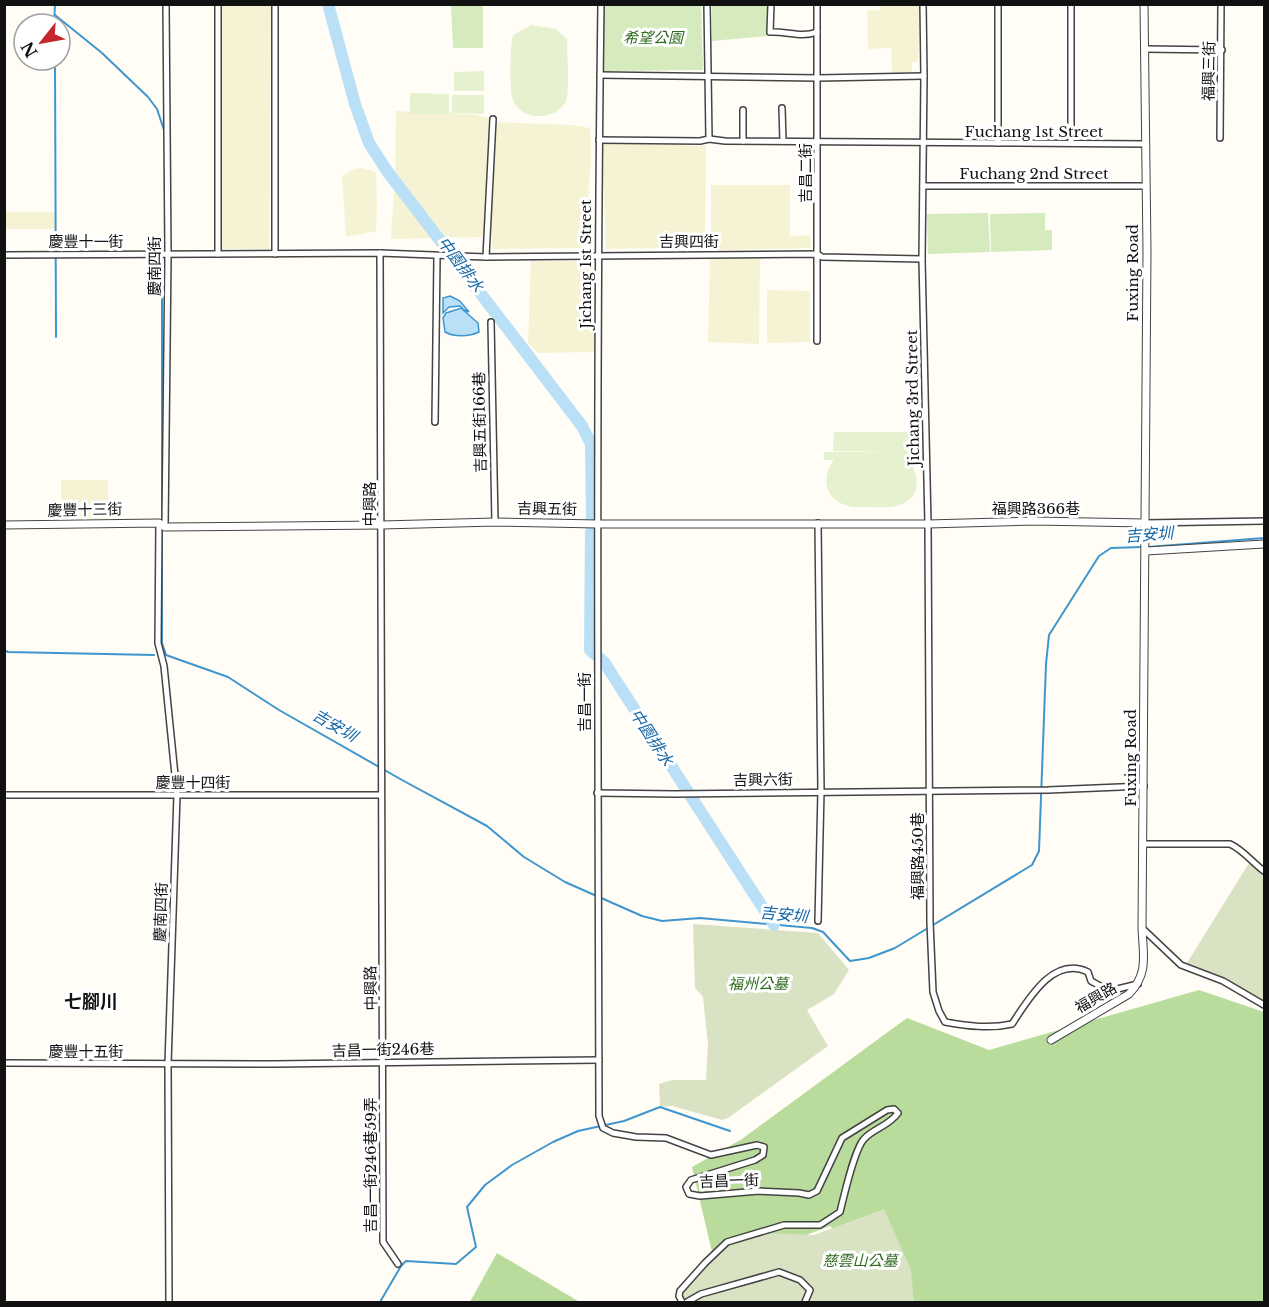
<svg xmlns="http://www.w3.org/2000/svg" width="1269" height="1307" font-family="'Libre Baskerville','Noto Sans TC',serif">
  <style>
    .farmland { fill: #f6f3d4 }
    .green { fill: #d5ebbd }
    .forest { fill: #b9dc9c }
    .cemetery { fill: #d9e3c4 }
    .pitch { fill: #e6f2cf }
    .water { fill: #b9e0f7; stroke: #3f96cf; stroke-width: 1.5 }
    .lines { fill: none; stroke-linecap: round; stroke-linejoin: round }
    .stream { stroke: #3f96cf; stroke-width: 2 }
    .river { stroke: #b9e0f7; stroke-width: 12 }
    .minor-casing { stroke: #444; stroke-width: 8 }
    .tertiary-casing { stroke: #444; stroke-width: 9 }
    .minor { stroke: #fff; stroke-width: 5 }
    .tertiary { stroke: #fff; stroke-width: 7 }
    .labels { text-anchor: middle; stroke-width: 6; stroke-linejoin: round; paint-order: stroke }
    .park-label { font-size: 15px; font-style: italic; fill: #2f6b1f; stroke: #fff }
    .street-label { font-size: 15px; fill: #111; stroke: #fff }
    .water-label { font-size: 16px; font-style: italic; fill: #1768a6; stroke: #fff }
    .quarter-label { font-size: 18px; font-weight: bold; fill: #111; stroke: #fff }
  </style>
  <rect width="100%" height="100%" fill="#fffdf5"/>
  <g class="farmland">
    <path d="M222,5H271L269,249H221Z"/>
    <path d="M880,5H920L918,62H912V74H892L891,48L868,49L867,11L880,10Z"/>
    <path d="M396,111L471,114L489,118L490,144L484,237L391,239L395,172Z"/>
    <path d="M496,122L572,125L590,128L591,155L585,248L492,249V174Z"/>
    <path d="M602,143L706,146L705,247L606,249Z"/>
    <path d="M361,168L376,172L377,208L376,231L346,237L342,176L354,169Z"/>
    <path d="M711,185H790V236L810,235L811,248L711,250Z"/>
    <rect x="5" y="212" width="50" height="17"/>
    <path d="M710,258L760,259L759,344L708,342Z"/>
    <path d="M531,261H594L595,352L538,353L528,343Z"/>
    <path d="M767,290L810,291V342L767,343Z"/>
    <path d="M61,480H108V519L61,518Z"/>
  </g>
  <g class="green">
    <path d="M451,5H483V48H453Z"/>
    <path d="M604,5H701L703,70L604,71Z"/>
    <path d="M712,5H769L768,36L712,41Z"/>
    <path d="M988,213L990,252L928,254L927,214Z"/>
    <path d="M1045,213V230H1052V250L991,252L990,214Z"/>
  </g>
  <g class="forest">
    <path d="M1199,990L1264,1012V1302H912L830,1226L716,1269L692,1167L742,1139L907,1018L989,1050Z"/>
    <path d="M497,1253L578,1301L585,1302H470Z"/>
  </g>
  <g class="cemetery">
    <path d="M1249,863L1264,873V1001L1226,978L1187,963Z"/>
    <path d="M693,924L818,933L849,970L834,994L807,1010L828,1046L728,1118L722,1120L672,1106L660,1107L659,1084L672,1080H706L708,1045L703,997L695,988Z"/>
    <path d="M884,1209L911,1270L914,1302H689L677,1292L728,1247L766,1233L814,1235Z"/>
  </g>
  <g class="pitch">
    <path d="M531,25L556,29L567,39C567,52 570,92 566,101C557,121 521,122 513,100C509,90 510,46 513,35Z"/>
    <path d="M484,71V91H454V72Z"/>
    <path d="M410,93L449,94V114H410Z"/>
    <path d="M452,95H484V114L452,113Z"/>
    <path d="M834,432H919V451H924V459H907C922,476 921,500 896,506C887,508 877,507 868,507C861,507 852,508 845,505C825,498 821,476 834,460H824V452L903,451H833Z"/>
  </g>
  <path class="water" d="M450,296L460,301L469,312L462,309L478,323L479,332C469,337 454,337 445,332L443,318L446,313L462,308L460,306L449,307L443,313V298Z"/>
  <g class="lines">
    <g class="stream">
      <path d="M55,15L102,53L148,97L157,109L165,133"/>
      <path d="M54,24L55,4"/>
      <path d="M55,60L56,337"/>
      <path d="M162,258V519"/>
      <path d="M162,529V643L166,655L228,677L279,710L402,780L487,826L524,857L565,882L642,916L662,921L700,918L812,928L823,932L850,961L869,958L895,948L1032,865L1039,851L1046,664L1049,635L1099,556L1111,548L1142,547"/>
      <path d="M1148,547L1264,538"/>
      <path d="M4,650L8,652L154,655"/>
      <path d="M380,1302L401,1266L406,1261L456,1264L476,1247L467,1207L485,1185L512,1165L553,1142L578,1131L624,1121L660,1107L730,1131"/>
    </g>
    <g class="river">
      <path d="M328,4L355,104L369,143L387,171L582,426L591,444L592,518"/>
      <path d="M591,532L590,650L604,662L774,925"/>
    </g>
    <defs>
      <g id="minor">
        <path d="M601,4C596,375 598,746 599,1116L603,1128L613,1133L636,1137L666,1138L711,1155L757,1145L764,1147L763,1155L755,1160L691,1180L686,1187L689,1194L700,1196L759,1191L799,1193L809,1195L817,1191L842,1138L887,1110L894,1109L898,1113C889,1126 874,1128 864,1139C854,1150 844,1196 840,1212L820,1225H784L727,1242L705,1263L680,1291L679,1296L682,1302"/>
        <path d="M771,4L770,32C787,31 801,38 817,32"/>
        <path d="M923,4L924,76L922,259L928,524L930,922L933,992L939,1011L945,1022C968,1026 989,1029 1012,1024C1028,1000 1053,955 1088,972L1091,981L1109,991L1138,984"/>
        <path d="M998,4V143"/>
        <path d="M1071,4V143"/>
        <path d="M1145,49L1222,50"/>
        <path d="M600,75L818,78L924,76"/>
        <path d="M782,108L783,141"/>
        <path d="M1220,138L1221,4"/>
        <path d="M709,139L725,141L1146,144"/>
        <path d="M599,140L700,141L709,139L707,4"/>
        <path d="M743,141V110"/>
        <path d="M923,186H1145"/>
        <path d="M380,253L383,1242L398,1264"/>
        <path d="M218,254V4"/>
        <path d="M275,254V4"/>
        <path d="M4,255L380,253L486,257L817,254L822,257L922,259"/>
        <path d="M486,257L493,119"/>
        <path d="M491,322L495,522"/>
        <path d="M817,341V4"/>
        <path d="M435,422L437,257"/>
        <path d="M159,523L158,643L164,666L177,795L168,1064L169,1302"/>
        <path d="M1145,523L1264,521"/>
        <path d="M165,527L168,255L166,4"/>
        <path d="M597,793L675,794L1048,790L1144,786"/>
        <path d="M4,795H381"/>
        <path d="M1144,844H1230C1242,849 1253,863 1264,871"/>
        <path d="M818,921L821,791L818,523"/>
        <path d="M1142,928L1181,965L1223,981L1264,1005"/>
        <path d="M4,1063L275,1064L599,1060"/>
        <path d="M687,1302L701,1294L779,1272L800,1280L810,1290L805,1302"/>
      </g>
      <g id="tertiary">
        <path d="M4,525L159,523L165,527L382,525L495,522L598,524H928L1036,521L1145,523"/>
        <path d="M1146,551L1264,544"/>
        <path d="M1051,1040L1129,994C1149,973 1143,955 1142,928L1147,252L1144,4"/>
      </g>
    </defs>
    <use href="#minor" class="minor-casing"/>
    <use href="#tertiary" class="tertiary-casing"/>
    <use href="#minor" class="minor"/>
    <use href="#tertiary" class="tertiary"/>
  </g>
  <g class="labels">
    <g class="park-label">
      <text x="653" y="43">希望公園</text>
      <text x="758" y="989">福州公墓</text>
      <text x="860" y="1266">慈雲山公墓</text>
    </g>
    <g class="street-label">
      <text transform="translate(1209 71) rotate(-89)" y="5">福興三街</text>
      <text x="1034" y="137">Fuchang 1st Street</text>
      <text transform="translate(806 173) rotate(-90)" y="5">吉昌二街</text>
      <text x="1034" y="179">Fuchang 2nd Street</text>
      <text x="86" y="247">慶豐十一街</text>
      <text x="689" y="247">吉興四街</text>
      <text transform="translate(586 264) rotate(-90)" y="5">Jichang 1st Street</text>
      <text transform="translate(155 266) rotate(-90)" y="5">慶南四街</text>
      <text transform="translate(1133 273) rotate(-90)" y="5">Fuxing Road</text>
      <text transform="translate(913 398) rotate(-91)" y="5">Jichang 3rd Street</text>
      <text transform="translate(480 422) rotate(-91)" y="5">吉興五街166巷</text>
      <text transform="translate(370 504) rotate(-90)" y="5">中興路</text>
      <text transform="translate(547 509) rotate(1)" y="5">吉興五街</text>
      <text x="1036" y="514">福興路366巷</text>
      <text transform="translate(85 510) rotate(-1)" y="5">慶豐十三街</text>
      <text transform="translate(585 702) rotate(-90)" y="5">吉昌一街</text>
      <text transform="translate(1131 758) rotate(-90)" y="5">Fuxing Road</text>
      <text transform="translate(763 780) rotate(-1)" y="5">吉興六街</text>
      <text x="193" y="788">慶豐十四街</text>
      <text transform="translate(918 856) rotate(-90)" y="5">福興路450巷</text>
      <text transform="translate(161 912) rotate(-88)" y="5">慶南四街</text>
      <text transform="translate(371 988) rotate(-91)" y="5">中興路</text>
      <text transform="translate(1096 998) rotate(-30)" y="5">福興路</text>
      <text transform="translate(383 1050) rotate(-1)" y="5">吉昌一街246巷</text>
      <text x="86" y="1057">慶豐十五街</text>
      <text transform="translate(371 1165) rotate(-90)" y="5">吉昌一街246巷59弄</text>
      <text transform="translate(729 1181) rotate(-2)" y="5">吉昌一街</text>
    </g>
    <g class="water-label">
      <text transform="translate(461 264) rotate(53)" y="6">中園排水</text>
      <text transform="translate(1149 534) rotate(-4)" y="6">吉安圳</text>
      <text transform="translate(335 725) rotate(30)" y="6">吉安圳</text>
      <text transform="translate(652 737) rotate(57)" y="6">中園排水</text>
      <text transform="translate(784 914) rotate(6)" y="6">吉安圳</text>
    </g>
    <g class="quarter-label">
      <text x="91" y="1008">七腳川</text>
    </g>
  </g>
  <rect width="1269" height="1307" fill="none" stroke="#111111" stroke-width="12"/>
  <g transform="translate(42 42) rotate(239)"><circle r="28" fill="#ffffff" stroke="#a0a0a0" stroke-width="1.5"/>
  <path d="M0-4.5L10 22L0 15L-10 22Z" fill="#c4262e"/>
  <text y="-9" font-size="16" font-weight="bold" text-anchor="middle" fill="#111111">N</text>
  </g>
</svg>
